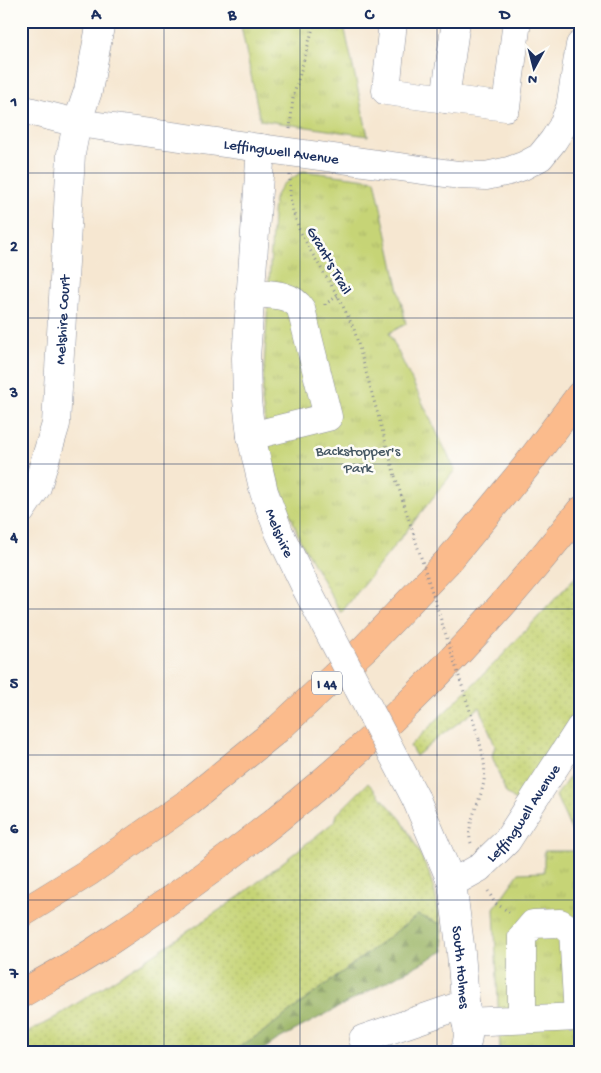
<svg xmlns="http://www.w3.org/2000/svg" width="601" height="1073" font-family="'Gochi Hand',sans-serif">
  <style>
    .grass { fill: url(#grass-dots); stroke: #70826a }
    .forest { fill: url(#forest-firs); stroke: #5c7262 }
    .park { fill: url(#park-tufts); stroke: #70826a }
    .lines { fill: none; stroke-linecap: round; stroke-linejoin: round }
    .minor-casing { stroke: #888b98; stroke-width: 29 }
    .highway-casing { stroke: #888b98; stroke-width: 29 }
    .path { stroke: #888b98; stroke-width: 3; stroke-dasharray: 1 4; stroke-linecap: butt }
    .minor { stroke: #fff; stroke-width: 28 }
    .highway { stroke: #fbbb8c; stroke-width: 28 }
    .minor-bridge-casing { stroke: #888b98; stroke-width: 29; stroke-linecap: butt }
    .path-bridge { stroke: #888b98; stroke-width: 3; stroke-dasharray: 1 4; stroke-linecap: butt }
    .minor-bridge { stroke: #fff; stroke-width: 28 }
    .grid { fill: none; stroke: #1b2f5e; stroke-width: 1; stroke-opacity: 0.55 }
    .labels { text-anchor: middle; stroke-width: 5; stroke-linejoin: round; paint-order: stroke }
    .shield { fill: #fdfcf7; stroke: #5f6c8c; stroke-width: 1 }
    .shield-label { font-size: 14px; font-weight: bold; fill: #1b2f5e }
    .street-label { font-size: 15px; fill: #1b2f5e; stroke: #fdfcf7 }
    .park-label { font-size: 15px; fill: #465864; stroke: #fdfcf7 }
    .neatline { fill: none; stroke: #1b2f5e; stroke-width: 2 }
    .grid-label { font-size: 16px; text-anchor: middle; font-weight: bold; fill: #1b2f5e }
  </style>
  <defs>
    <pattern id="grass-dots" width="8" height="8" patternUnits="userSpaceOnUse" patternTransform="scale(1.25)"><rect width="8" height="8" fill="#c6d476"/><path d="M2 2h.1M6 6h.1" fill="none" stroke="#aab668" stroke-width="1.8" stroke-linecap="round"/></pattern>
    <pattern id="forest-firs" width="22" height="20" patternUnits="userSpaceOnUse" patternTransform="scale(1.25)"><rect width="22" height="20" fill="#9cb667"/><path d="M5 1l3.5 6h-7zM16 11l3.5 6h-7z" fill="#7e9458"/></pattern>
    <pattern id="park-tufts" width="24" height="20" patternUnits="userSpaceOnUse" patternTransform="scale(1.25)"><rect width="24" height="20" fill="#c6d476"/><path d="M3 7l-1-3M5 7V3M7 7l1-3M15 17l-1-3M17 17v-4M19 17l1-3" fill="none" stroke="#aab668"/></pattern>
  </defs>
  <rect width="100%" height="100%" fill="#fdfcf7"/>
  <filter id="ink" filterUnits="userSpaceOnUse"><feTurbulence type="fractalNoise" baseFrequency=".02" numOctaves="2"/><feDisplacementMap in="SourceGraphic" scale="10" xChannelSelector="R" yChannelSelector="G"/><feConvolveMatrix kernelMatrix="1 2 1 2 8 2 1 2 1" color-interpolation-filters="sRGB"/></filter>
  <filter id="wash" filterUnits="userSpaceOnUse"><feTurbulence type="fractalNoise" baseFrequency=".0096" numOctaves="4" result="noise"/><feDisplacementMap in="SourceGraphic" scale="20" xChannelSelector="R" yChannelSelector="G"/><feGaussianBlur stdDeviation="1.12" result="paint"/><feColorMatrix in="noise" values="0 0 0 0 0 0 0 0 0 0 0 0 0 0 0 0 0 1.4 0 .05"/><feComposite in="paint" operator="in"/></filter>
  <g filter="url(#wash)">
    <rect width="100%" height="100%" fill="#f6e7d1"/>
    <g class="grass">
      <path d="M580,572V705L517,802L506,793L492,756L495,746L480,707L447,731L416,756L410,746L499,659Z"/>
      <path d="M580,762V850L556,796Z"/>
      <path d="M368,783L401,819L414,842L428,870L435,893L441,924L418,915L263,1032L231,1052H21V1036L51,1020L159,951L240,896L335,821L337,814Z"/>
    </g>
    <path class="forest" d="M418,915L441,924L444,951L277,1040L260,1052H231L263,1032Z"/>
    <g class="park">
      <path d="M240,21H343L368,136L260,120Z"/>
      <path d="M303,171L375,180L406,324L389,333L455,470L341,613L300,540L271,462L262,402L274,199L282,185Z"/>
      <path d="M544,851H574L573,886L580,895V1051L500,1052L494,908L519,873L544,872Z"/>
    </g>
  </g>
  <g filter="url(#ink)">
    <g class="lines">
      <defs>
        <g id="minor">
          <path d="M393,21L386,91L506,107L517,21"/>
          <path d="M445,99L456,21"/>
          <path id="s1" d="M21,109L77,123L459,175L486,176L509,171L523,166L540,157L553,141L562,127L570,108L580,45"/>
          <path id="s2" d="M261,148L246,358L247,400L251,436L264,492L279,532L306,588"/>
          <path d="M250,293C267,295 291,292 301,309L328,417L251,436"/>
          <path id="s3" d="M21,511L37,487L56,424L71,154L77,123L88,91L101,21"/>
          <path id="s4" d="M416,799L452,883L461,953L468,1036L465,1052"/>
          <path id="s5" d="M452,883L479,868L507,841L580,728"/>
          <path d="M466,1022L578,1017L573,931L560,923L533,924L522,937V1019"/>
          <path d="M363,1039L465,1004"/>
        </g>
        <g id="highway">
          <path d="M21,914L89,872L186,804L278,729L366,647L449,560L525,468L580,395"/>
          <path d="M21,994C45,980 70,967 93,952C207,878 315,795 412,700C472,641 528,577 580,511"/>
        </g>
      </defs>
      <use href="#minor" class="minor-casing"/>
      <use href="#highway" class="highway-casing"/>
      <g class="path">
        <path d="M290,129L293,98L315,21"/>
        <path d="M290,175V197L293,211L299,229L310,250L338,296L354,329L395,476"/>
        <path d="M325,305V304L338,296"/>
        <path d="M471,843C465,826 480,802 483,786C487,769 483,755 479,739"/>
        <path d="M488,891L495,903L512,914"/>
      </g>
      <use href="#minor" class="minor"/>
      <use href="#highway" class="highway"/>
      <defs>
        <path id="minor-bridge" d="M306,588L416,799"/>
      </defs>
      <use href="#minor-bridge" class="minor-bridge-casing"/>
      <path class="path-bridge" d="M395,476L479,739"/>
      <use href="#minor-bridge" class="minor-bridge"/>
    </g>
  </g>
  <path class="grid" d="M164,21V1052M300,21V1052M437,21V1052M21,173H580M21,318H580M21,464H580M21,609H580M21,755H580M21,900H580"/>
  <g class="labels">
    <rect class="shield" x="312" y="671.5" width="30" height="23" rx="4"/>
    <g class="shield-label">
      <text x="327" y="688">I 44</text>
    </g>
    <g class="street-label">
      <text dy="5" stroke="none"><textPath href="#s1" startOffset="264">Leffingwell Avenue</textPath></text>
      <text transform="translate(330 260) rotate(60)" y="5">Grant's Trail</text>
      <text dy="5" stroke="none"><textPath href="#s3" startOffset="199">Melshire Court</textPath></text>
      <text dy="5" stroke="none"><textPath href="#s2" startOffset="390">Melshire</textPath></text>
      <text dy="5" stroke="none"><textPath href="#s5" startOffset="102">Leffingwell Avenue</textPath></text>
      <text dy="5" stroke="none"><textPath href="#s4" startOffset="176">South Holmes</textPath></text>
    </g>
    <g class="park-label">
      <text x="358" y="455">Backstopper's<tspan x="358" dy="17">Park</tspan></text>
    </g>
  </g>
  <rect width="601" height="1073" fill="none" stroke="#fdfcf7" stroke-width="55"/>
  <g transform="translate(534 68) rotate(187)" stroke="#fdfcf7" stroke-width="4" paint-order="stroke">
  <path d="M0-4L9 19L0 12L-9 19Z" fill="#1b2f5e"/>
  <text y="-8" font-size="14" font-weight="bold" text-anchor="middle" fill="#1b2f5e">N</text>
  </g>
  <rect x="28" y="28" width="546" height="1018" class="neatline"/>
  <g class="grid-label">
    <text x="96" y="19">A</text>
    <text x="232" y="19">B</text>
    <text x="369" y="19">C</text>
    <text x="505" y="19">D</text>
    <text x="14" y="106">1</text>
    <text x="14" y="251">2</text>
    <text x="14" y="397">3</text>
    <text x="14" y="542">4</text>
    <text x="14" y="688">5</text>
    <text x="14" y="833">6</text>
    <text x="14" y="978">7</text>
  </g>
</svg>
